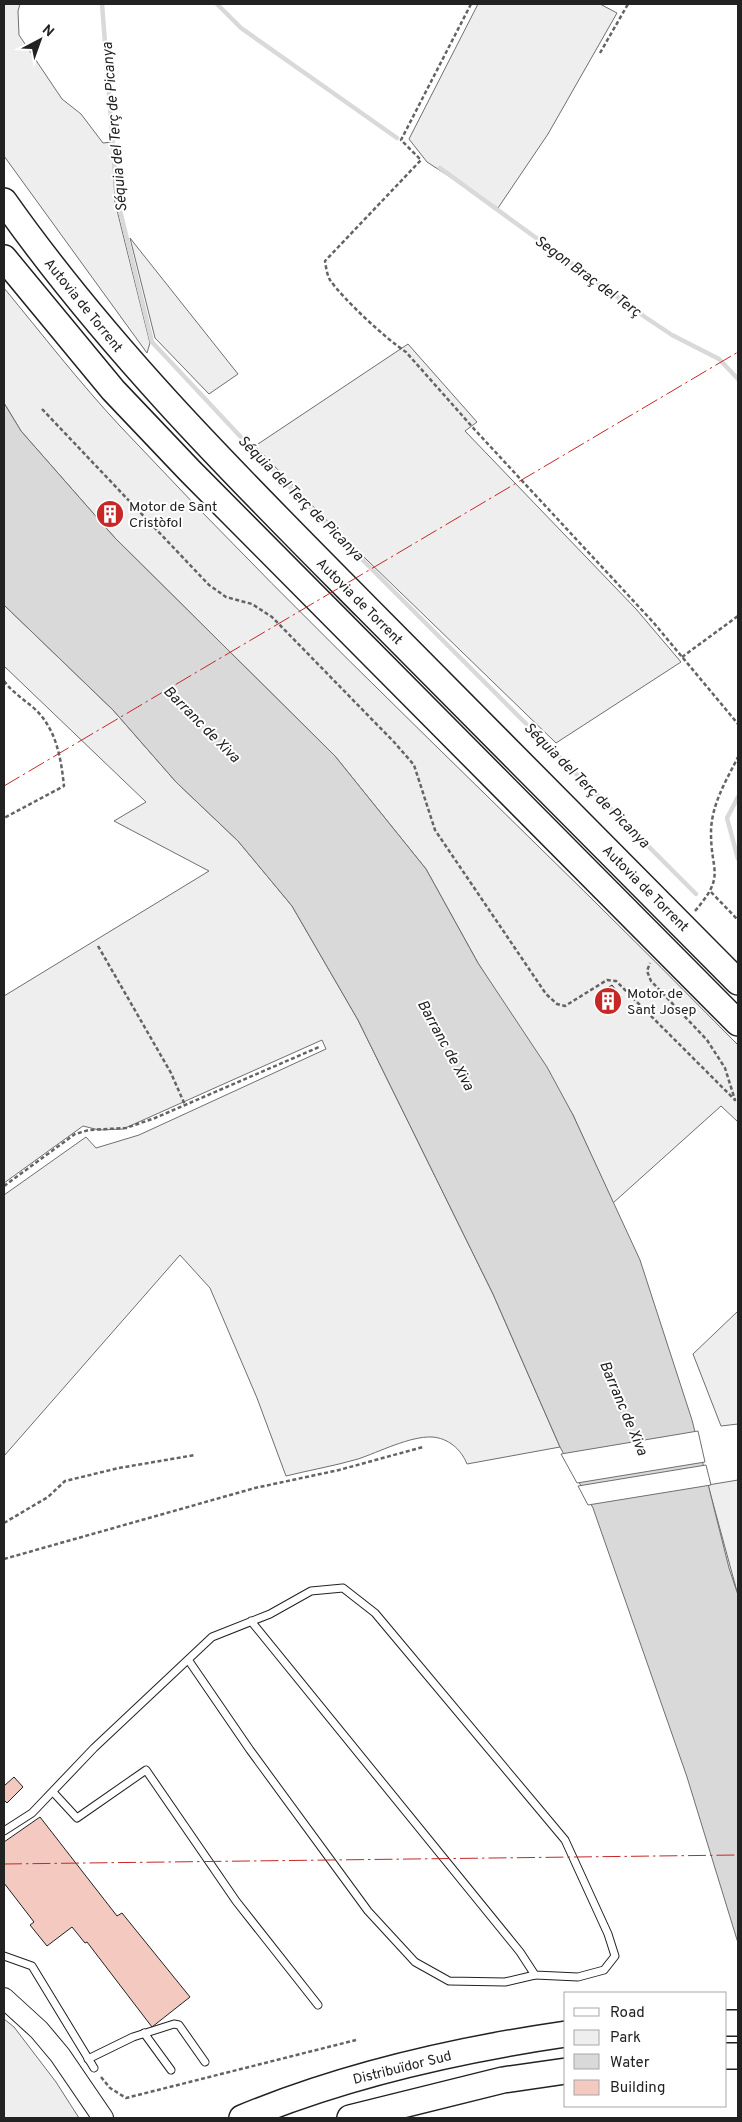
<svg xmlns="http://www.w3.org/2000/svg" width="742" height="2122" font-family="Overpass,sans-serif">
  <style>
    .green { fill: #eee; stroke: #6f6f6f }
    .water { fill: #d9d9d9; stroke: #6f6f6f }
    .pier { fill: #fff; stroke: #6f6f6f }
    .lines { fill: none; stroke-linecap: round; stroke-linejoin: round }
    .stream { stroke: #d9d9d9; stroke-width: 4.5 }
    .building { fill: #f3c9c0; stroke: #222 }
    .lane-casing { stroke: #222; stroke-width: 9 }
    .secondary-casing { stroke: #222; stroke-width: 22 }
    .highway-casing { stroke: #222; stroke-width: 28 }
    .path { stroke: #646464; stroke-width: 2.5; stroke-dasharray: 4 2.5; stroke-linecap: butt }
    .lane { stroke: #fff; stroke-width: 7 }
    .secondary { stroke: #fff; stroke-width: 20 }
    .highway { stroke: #fff; stroke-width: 25 }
    .power { stroke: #c62828; stroke-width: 1; stroke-dasharray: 18 4 2.5 4; stroke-linecap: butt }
    .labels { text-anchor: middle; stroke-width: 4; stroke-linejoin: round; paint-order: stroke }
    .street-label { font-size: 14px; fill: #222; stroke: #fff }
    .poi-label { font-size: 14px; fill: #222; stroke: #fff; text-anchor: start }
    .water-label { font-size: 15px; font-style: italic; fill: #222; stroke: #fff }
  </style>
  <rect width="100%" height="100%" fill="#fff"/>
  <g class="green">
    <path d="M4,4H20L18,11L19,35L62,99L81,114L103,143L112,142L115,202L150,343L147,353L4,156Z"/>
    <path d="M478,4H600L617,13L548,134L498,208L427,162L409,139Z"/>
    <path d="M130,238L238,374L209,394L155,338Z"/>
    <path d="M4,288C42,334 79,382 120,426C319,639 534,837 738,1045V1122L721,1106L613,1203L573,1115L478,963L426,869L335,756L115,538L21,431L4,403Z"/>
    <path d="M408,344L477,422L465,431L636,609L681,662L556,743L335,529L255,446Z"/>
    <path d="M4,605L113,710L176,782L238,841L292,906L358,1020L493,1294L560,1447L467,1464C461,1449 448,1438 432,1437C410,1436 379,1452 358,1459C334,1466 310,1470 286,1476L257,1398L210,1288L180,1255L4,1456V1195L86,1137L96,1148L139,1135L326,1049L322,1040L123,1129L99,1130L83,1126L4,1183V996L209,871L114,821L146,802L4,666Z"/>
    <path d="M738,1311V1424L721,1426L693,1354Z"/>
    <path d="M738,1480V1595L708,1485Z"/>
    <path d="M4,2019L14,2027L56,2082L79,2118H4Z"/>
  </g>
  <path class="water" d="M4,403L21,431L115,538L335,756L426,869L478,963L547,1067L573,1115L640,1260L692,1420L729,1568L738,1595V1943L687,1777L593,1508L560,1447L493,1294L358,1020L292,906L238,841L176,782L113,710L4,605Z"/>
  <g class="pier">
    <path d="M698,1431L705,1462L577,1483L561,1454Z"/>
    <path d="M706,1465L711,1485L588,1505L578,1486Z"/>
  </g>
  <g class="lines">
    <g class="stream">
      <path d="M102,4L117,198L152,342L252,449L696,894"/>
      <path d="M217,4L241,28L397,138"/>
      <path d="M440,168L645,317L672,335L719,359L738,379"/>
      <path d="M738,797L727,818L738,859"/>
    </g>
  </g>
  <g class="building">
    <path d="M110,502L123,515L112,527L97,513Z"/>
    <path d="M612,985L622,998L603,1013L596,1004L603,999L599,994Z"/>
    <path d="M14,1777L23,1787L7,1803L4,1800V1786Z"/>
    <path d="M40,1817L117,1916L122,1913L190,1997L152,2027L87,1942L85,1943L72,1927L47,1946L30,1925L34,1922L4,1883V1842Z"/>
  </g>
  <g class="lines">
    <defs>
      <g id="lane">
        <path d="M189,1661L250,1750L368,1911L415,1962L449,1981L505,1982L535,1975"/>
        <path d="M53,1792L77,1818L146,1770L236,1901L318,2005"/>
        <path d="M4,1831L32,1813L94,1748L212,1637L270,1614L311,1591L343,1588L375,1613L565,1840L608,1934L615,1956L604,1970L578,1977L535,1975L520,1952L251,1621"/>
        <path d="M4,1956L32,1966L94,2068"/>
        <path d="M144,2033L171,2070"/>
        <path d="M88,2059L133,2037L174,2024L179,2025L205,2062"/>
      </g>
      <path id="secondary" d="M4,1998L39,2030L60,2055L103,2118"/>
      <g id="highway">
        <path d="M4,201C109,350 238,478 366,607C490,732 614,857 738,982"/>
        <path d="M4,258L113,390L190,471L738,1023"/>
        <path d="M726,2023H738"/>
        <path d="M726,2056H738"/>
        <path d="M242,2118C345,2075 456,2050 566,2034"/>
        <path d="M350,2118L503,2080L566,2071"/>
      </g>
    </defs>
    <use href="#lane" class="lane-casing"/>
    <use href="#secondary" class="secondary-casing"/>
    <use href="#highway" class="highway-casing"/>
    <g class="path">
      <path d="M471,4L401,140L421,160L325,261C326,267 327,275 330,280C343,299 386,339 406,352L475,430L653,622L738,724"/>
      <path d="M600,53L628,4"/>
      <path d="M42,409L209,585L226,597L252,604L272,617L394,742L414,765L435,830L546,994L557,1004L565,1006L607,980L616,981L735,1100L725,1068L707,1040L651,981L647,971L650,963"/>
      <path d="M682,657L738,616"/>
      <path d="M4,681C13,693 25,700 36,710C57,731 61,759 64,786L4,818"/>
      <path d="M711,892L738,920"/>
      <path d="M695,911C726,875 711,873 711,833C711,805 726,781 738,757"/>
      <path d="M98,946L171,1073L185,1105"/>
      <path d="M4,1186L75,1134L89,1130L126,1128L155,1118L319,1047"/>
      <path d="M4,1523L48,1497L65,1481L119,1468L195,1455"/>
      <path d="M4,1559L255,1488L339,1470L423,1447"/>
      <path d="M101,2077L110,2088L126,2098L356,2040"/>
    </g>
    <use href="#lane" class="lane"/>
    <use href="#secondary" class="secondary"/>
    <use href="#highway" class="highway"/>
    <g class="power">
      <path d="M4,786L738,352"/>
      <path d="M4,1864L738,1855"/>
    </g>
  </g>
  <defs>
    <symbol id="building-disc" viewBox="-11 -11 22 22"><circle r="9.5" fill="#c62828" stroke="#fff"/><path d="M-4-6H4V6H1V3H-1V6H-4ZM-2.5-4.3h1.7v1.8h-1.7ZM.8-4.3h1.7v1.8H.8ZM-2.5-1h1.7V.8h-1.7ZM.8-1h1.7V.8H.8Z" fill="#fff"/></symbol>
  </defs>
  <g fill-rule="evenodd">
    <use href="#building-disc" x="94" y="498" width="32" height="32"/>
    <use href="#building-disc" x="592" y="985" width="32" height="32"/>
  </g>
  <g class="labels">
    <g class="street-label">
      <text transform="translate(84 305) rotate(51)" y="5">Autovia de Torrent</text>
      <text transform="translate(360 601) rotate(45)" y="5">Autovia de Torrent</text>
      <text transform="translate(646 888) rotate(45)" y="5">Autovia de Torrent</text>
      <text transform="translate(402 2067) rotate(-14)" y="5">Distribuïdor Sud</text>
    </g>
    <g class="poi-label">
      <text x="129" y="511">Motor de Sant<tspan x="129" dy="16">Cristòfol</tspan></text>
      <text x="627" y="998">Motor de<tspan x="627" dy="16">Sant Josep</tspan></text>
    </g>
    <g class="water-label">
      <text transform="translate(114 127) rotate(-95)" y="5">Séquia del Terç de Picanya</text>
      <text transform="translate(588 276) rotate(36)" y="5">Segon Braç del Terç</text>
      <text transform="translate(301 498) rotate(45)" y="5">Séquia del Terç de Picanya</text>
      <text transform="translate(202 724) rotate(45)" y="5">Barranc de Xiva</text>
      <text transform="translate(587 785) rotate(45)" y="5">Séquia del Terç de Picanya</text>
      <text transform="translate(446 1045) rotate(61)" y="5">Barranc de Xiva</text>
      <text transform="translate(624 1408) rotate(67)" y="5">Barranc de Xiva</text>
    </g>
  </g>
  <rect width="742" height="2122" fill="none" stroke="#222222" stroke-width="10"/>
  <rect x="564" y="1992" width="162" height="115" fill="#ffffff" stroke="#a7a7a7"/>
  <rect x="574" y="2008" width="25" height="8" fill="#ffffff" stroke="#a7a7a7"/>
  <text x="610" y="2017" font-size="15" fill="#222222">Road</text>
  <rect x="574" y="2030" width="25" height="15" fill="#eeeeee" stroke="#a7a7a7"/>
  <text x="610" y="2042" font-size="15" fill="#222222">Park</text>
  <rect x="574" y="2054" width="25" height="15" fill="#d9d9d9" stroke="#a7a7a7"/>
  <text x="610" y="2067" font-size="15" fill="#222222">Water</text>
  <rect x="574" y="2080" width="25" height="15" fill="#f3c9c0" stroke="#a7a7a7"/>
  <text x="610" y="2092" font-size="15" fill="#222222">Building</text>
  <g transform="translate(40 40) rotate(41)" stroke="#ffffff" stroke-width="4" paint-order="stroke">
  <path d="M0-4L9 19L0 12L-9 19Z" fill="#222222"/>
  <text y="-8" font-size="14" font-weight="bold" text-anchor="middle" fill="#222222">N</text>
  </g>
</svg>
